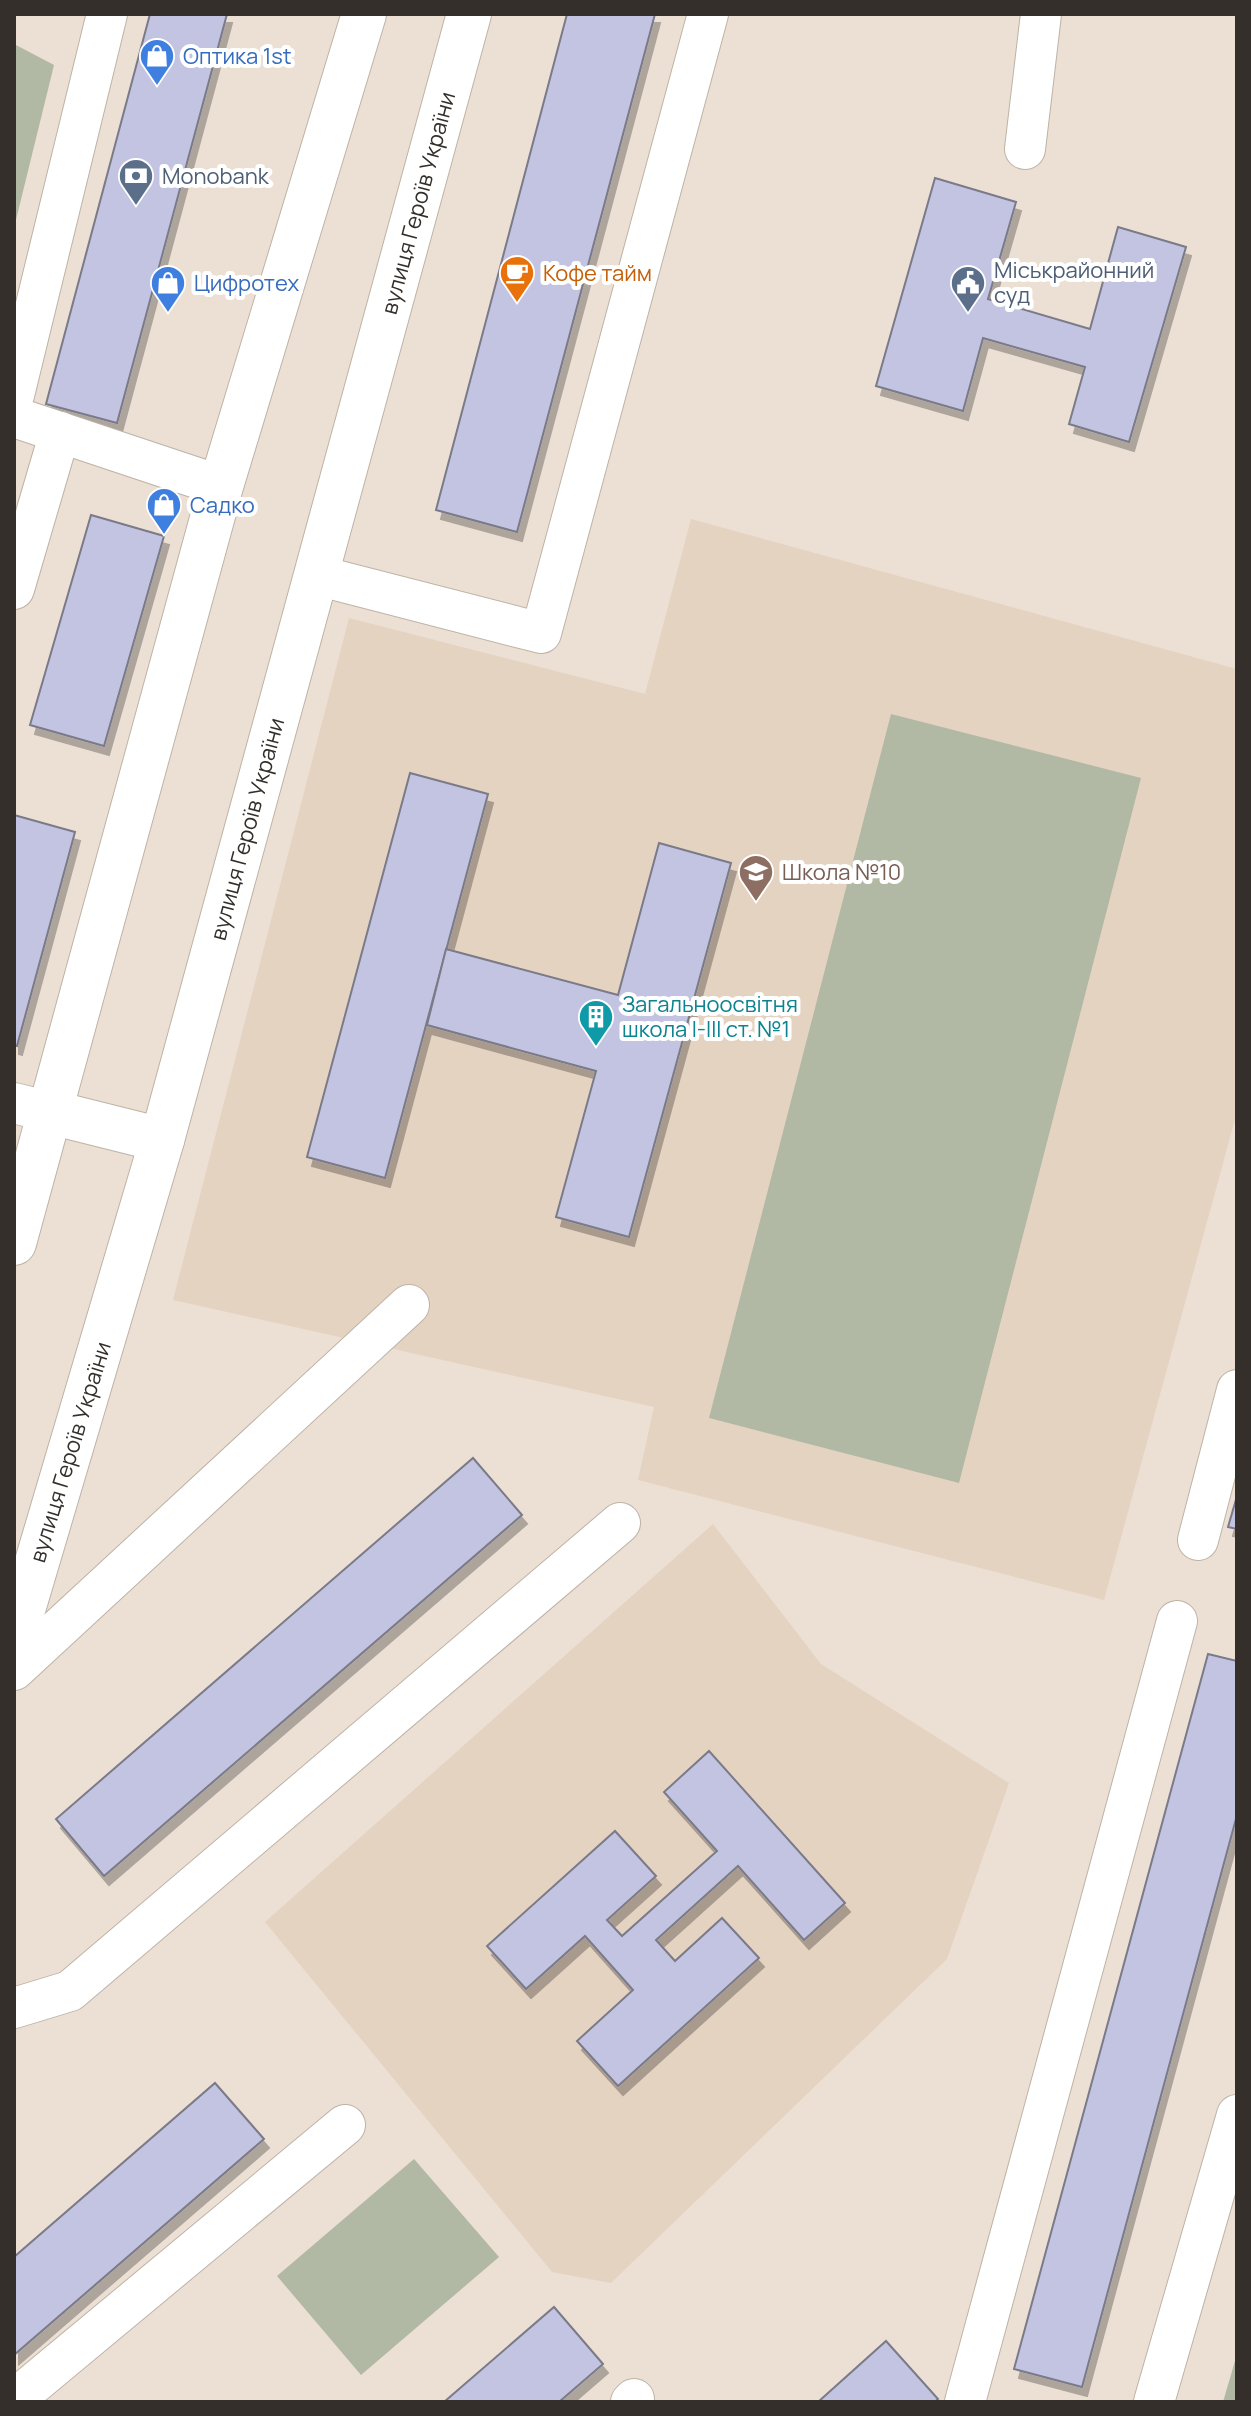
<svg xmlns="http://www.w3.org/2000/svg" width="1251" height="2416" font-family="Manrope,sans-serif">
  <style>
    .built { fill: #e5d3c2 }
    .green { fill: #b1b8a4 }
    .building { fill: #c3c4e2; stroke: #7a7a88; stroke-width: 2; filter: url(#shadow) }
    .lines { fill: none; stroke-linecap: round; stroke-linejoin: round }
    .minor-casing { stroke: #beb3a7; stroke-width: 42 }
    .major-casing { stroke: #beb3a7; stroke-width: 46 }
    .minor { stroke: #fff; stroke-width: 40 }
    .major { stroke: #fff; stroke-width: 44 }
    .labels { text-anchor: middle; stroke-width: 8; stroke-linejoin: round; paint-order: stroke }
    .shop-label { font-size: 22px; fill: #366cbe; stroke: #fff; text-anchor: start }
    .service-label { font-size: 22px; fill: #4e5e75; stroke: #fff; text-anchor: start }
    .street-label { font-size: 22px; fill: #342f2b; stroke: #fff }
    .food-label { font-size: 22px; fill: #c56008; stroke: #fff; text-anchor: start }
    .education-label { font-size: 22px; fill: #785e54; stroke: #fff; text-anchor: start }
    .culture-label { font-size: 22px; fill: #0d838f; stroke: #fff; text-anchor: start }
  </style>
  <defs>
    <filter id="shadow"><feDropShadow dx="5" dy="9" stdDeviation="0" flood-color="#0004"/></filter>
  </defs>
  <rect width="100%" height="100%" fill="#ecdfd4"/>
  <g class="built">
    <path d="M691,519L1237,669V1112L1104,1600L638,1480L654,1407L173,1300L349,618L645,694Z"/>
    <path d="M713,1524L821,1664L1009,1783L947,1959L611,2283L552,2272L265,1922Z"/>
  </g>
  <g class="green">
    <path d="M14,44L54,65L14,228Z"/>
    <path d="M891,714L1141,778L959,1483L709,1418Z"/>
    <path d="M414,2159L499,2257L361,2375L277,2276Z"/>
    <path d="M1237,2354V2402H1223Z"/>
  </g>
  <g class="building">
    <path d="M150,14H227L117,423L46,404Z"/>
    <path d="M567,14H655L517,532L436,510Z"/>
    <path d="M935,178L1016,202L988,299L1090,329L1118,227L1186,247L1129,442L1069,424L1085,367L983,338L963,411L876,386Z"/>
    <path d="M91,515L164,536L104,746L30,725Z"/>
    <path d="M410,773L488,794L385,1178L307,1157Z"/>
    <path d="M14,815L75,832L17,1046L14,1045Z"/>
    <path d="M659,843L731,863L629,1237L556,1217L596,1071L427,1025L446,949L618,995Z"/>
    <path d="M473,1458L522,1515L104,1876L56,1819Z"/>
    <path d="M1237,1496V1529L1228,1527Z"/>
    <path d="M1208,1654L1237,1661V1815L1082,2387L1014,2369Z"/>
    <path d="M709,1751L845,1903L804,1940L738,1866L656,1940L675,1961L722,1918L759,1958L618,2086L577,2041L633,1990L585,1936L526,1989L487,1946L615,1831L656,1876L607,1920L622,1936L717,1851L664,1792Z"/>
    <path d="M215,2083L264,2139L14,2355V2257Z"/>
    <path d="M554,2307L603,2364L559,2402H444Z"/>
    <path d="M886,2341L938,2399L935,2402H818Z"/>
  </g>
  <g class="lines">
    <defs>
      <g id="minor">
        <path d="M1025,149L1041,14"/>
        <path d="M14,395L107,14"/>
        <path d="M14,417L221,486"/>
        <path d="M316,575L541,633L708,14"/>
        <path d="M14,589L60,432"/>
        <path d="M14,1103L50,1112"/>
        <path d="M1198,1540L1237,1390"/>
        <path d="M14,1670L409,1305"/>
        <path d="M14,2008L70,1991L620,1523"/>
        <path d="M14,2400L345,2125"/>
        <path d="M631,2402L634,2399"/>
        <path d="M965,2402L1177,1621"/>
        <path d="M1154,2402L1237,2115"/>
      </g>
      <g id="major">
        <path d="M50,1112L162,1140"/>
        <path d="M14,1243L221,486L364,14"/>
        <path d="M14,1640L162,1140L469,14"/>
      </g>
    </defs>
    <use href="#minor" class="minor-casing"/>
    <use href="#major" class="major-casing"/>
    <use href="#minor" class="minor"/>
    <use href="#major" class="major"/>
  </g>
  <defs>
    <symbol id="shop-pin" viewBox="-11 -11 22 30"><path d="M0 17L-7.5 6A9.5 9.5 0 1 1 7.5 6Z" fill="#3f7fe0" stroke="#fff"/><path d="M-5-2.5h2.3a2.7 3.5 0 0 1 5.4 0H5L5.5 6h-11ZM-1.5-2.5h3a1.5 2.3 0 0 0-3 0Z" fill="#fff"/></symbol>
    <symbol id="bank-pin" viewBox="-11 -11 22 30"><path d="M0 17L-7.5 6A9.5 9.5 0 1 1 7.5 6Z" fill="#5c6f8a" stroke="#fff"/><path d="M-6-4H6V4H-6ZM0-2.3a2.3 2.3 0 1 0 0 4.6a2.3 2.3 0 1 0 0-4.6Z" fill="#fff"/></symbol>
    <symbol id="cafe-pin" viewBox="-11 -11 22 30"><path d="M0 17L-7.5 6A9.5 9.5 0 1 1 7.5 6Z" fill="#e8710a" stroke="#fff"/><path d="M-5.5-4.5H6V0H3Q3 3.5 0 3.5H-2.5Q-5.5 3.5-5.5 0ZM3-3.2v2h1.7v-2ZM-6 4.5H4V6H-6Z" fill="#fff"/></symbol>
    <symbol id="civic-pin" viewBox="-11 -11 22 30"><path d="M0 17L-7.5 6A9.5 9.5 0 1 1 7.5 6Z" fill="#5c6f8a" stroke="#fff"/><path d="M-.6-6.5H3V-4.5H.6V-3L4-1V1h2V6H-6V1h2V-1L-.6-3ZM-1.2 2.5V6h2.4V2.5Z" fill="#fff"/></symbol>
    <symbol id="school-pin" viewBox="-11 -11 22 30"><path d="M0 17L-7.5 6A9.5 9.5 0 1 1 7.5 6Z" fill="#8d6e63" stroke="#fff"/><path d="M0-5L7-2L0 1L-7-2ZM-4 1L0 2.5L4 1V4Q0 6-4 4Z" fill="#fff"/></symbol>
    <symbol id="building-pin" viewBox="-11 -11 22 30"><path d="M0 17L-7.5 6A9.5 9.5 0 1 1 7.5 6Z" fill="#0f9aa8" stroke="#fff"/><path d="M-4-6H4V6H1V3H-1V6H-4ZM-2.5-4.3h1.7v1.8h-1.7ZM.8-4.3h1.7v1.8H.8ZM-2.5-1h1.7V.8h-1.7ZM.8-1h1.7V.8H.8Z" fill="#fff"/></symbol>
  </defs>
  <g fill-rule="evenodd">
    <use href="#shop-pin" x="137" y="36" width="40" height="54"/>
    <use href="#bank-pin" x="116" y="156" width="40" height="54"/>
    <use href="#cafe-pin" x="497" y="253" width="40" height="54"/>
    <use href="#shop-pin" x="148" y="263" width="40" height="54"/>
    <use href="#civic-pin" x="948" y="263" width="40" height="54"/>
    <use href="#shop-pin" x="144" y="485" width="40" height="54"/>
    <use href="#school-pin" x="736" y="852" width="40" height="54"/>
    <use href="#building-pin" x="576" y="997" width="40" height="54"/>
  </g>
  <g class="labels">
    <g class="shop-label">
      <text x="183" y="64">Оптика 1st</text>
      <text x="194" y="291">Цифротех</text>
      <text x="190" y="513">Садко</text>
    </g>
    <g class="service-label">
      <text x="162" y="184">Monobank</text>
      <text x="994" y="278">Міськрайонний<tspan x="994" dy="25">суд</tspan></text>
    </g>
    <g class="street-label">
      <text transform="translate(418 203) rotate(-75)" y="8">вулиця Героїв України</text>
      <text transform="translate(247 829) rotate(-75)" y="8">вулиця Героїв України</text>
      <text transform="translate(70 1452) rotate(-73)" y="8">вулиця Героїв України</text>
    </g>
    <g class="food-label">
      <text x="543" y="281">Кофе тайм</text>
    </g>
    <g class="education-label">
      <text x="782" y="880">Школа №10</text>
    </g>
    <g class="culture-label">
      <text x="622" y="1012">Загальноосвітня<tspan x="622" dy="25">школа І-ІІІ ст. №1</tspan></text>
    </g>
  </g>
  <rect width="1251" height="2416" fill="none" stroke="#342f2b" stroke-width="32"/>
</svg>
